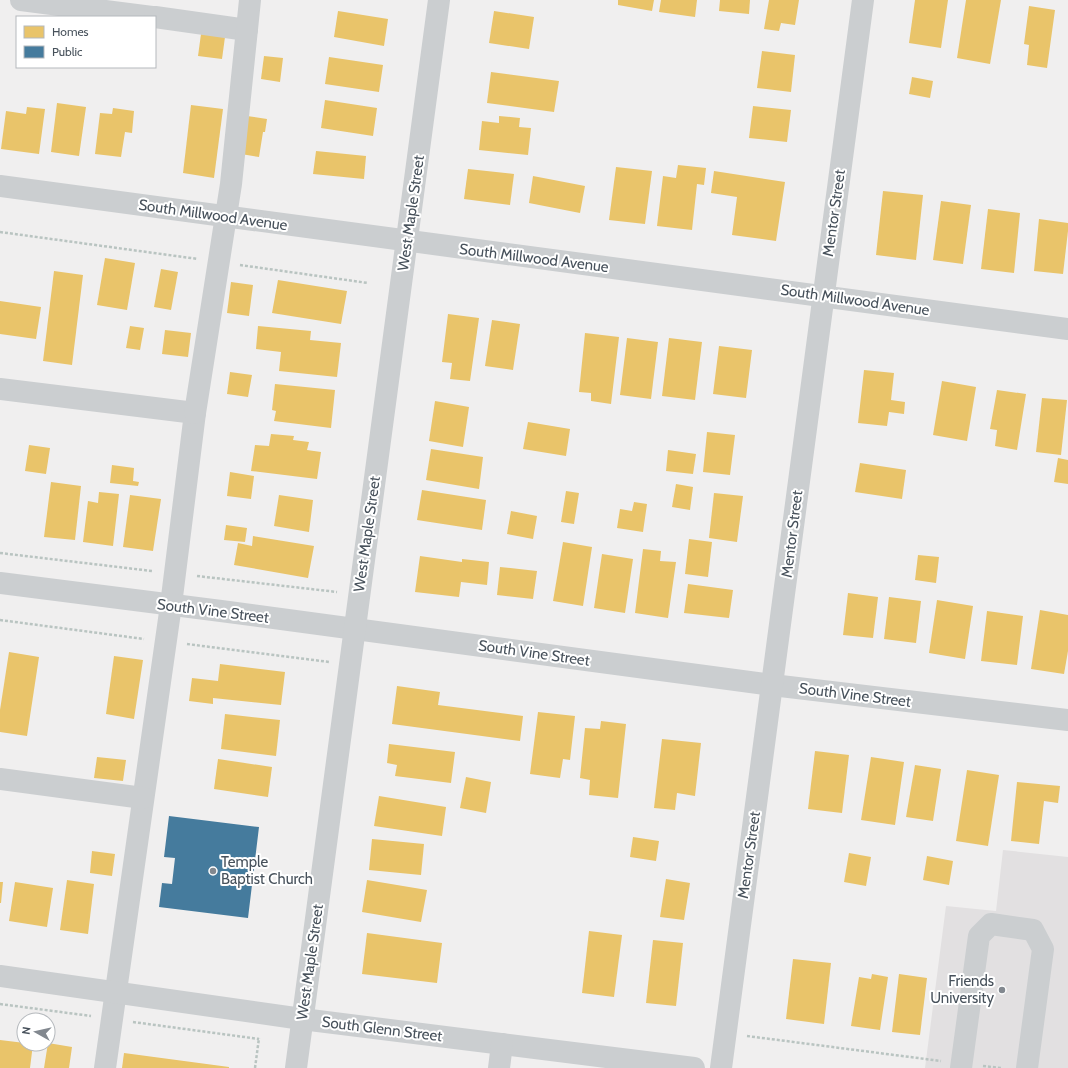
<svg xmlns="http://www.w3.org/2000/svg" width="1068" height="1068" font-family="Cabin,sans-serif">
  <style>
    .education { fill: #e2e0e1 }
    .homes { fill: #e9c46a }
    .public { fill: #457b9d }
    .lines { fill: none; stroke-linecap: round; stroke-linejoin: round }
    .path { stroke: #b9c4c1; stroke-width: 2.5; stroke-dasharray: 3 2; stroke-linecap: butt }
    .minor { stroke: #cbced0; stroke-width: 22 }
    .poi-dot { fill: #82888f; stroke: #fff; stroke-width: 1.5 }
    .labels { text-anchor: middle; stroke-width: 4; stroke-linejoin: round; paint-order: stroke }
    .street-label { font-size: 15px; fill: #47515b; stroke: #fff }
    .poi-label { font-size: 15px; fill: #47515b; stroke: #fff; text-anchor: start }
  </style>
  <rect width="100%" height="100%" fill="#f0efef"/>
  <path class="education" d="M1003,850L1068,857V1068H925L946,906L996,911Z"/>
  <g class="homes">
    <path d="M618,0H654L652,11L618,5Z"/>
    <path d="M661,0H697L695,17L659,12Z"/>
    <path d="M720,0H750L749,14L719,11Z"/>
    <path d="M769,0H799L795,25L781,23L779,31L764,29Z"/>
    <path d="M915,0H948L941,48L909,43Z"/>
    <path d="M966,0H1001L990,64L957,58Z"/>
    <path d="M1029,6L1055,10L1047,68L1027,65L1029,45L1024,44Z"/>
    <path d="M338,11L388,19L384,46L334,37Z"/>
    <path d="M494,11L534,17L529,49L489,43Z"/>
    <path d="M201,34L225,37L222,59L198,56Z"/>
    <path d="M762,51L795,55L791,92L757,88Z"/>
    <path d="M264,56L283,58L280,82L261,79Z"/>
    <path d="M329,57L383,65L379,92L325,84Z"/>
    <path d="M491,72L559,81L554,112L487,103Z"/>
    <path d="M912,77L933,81L930,98L909,94Z"/>
    <path d="M325,100L377,108L373,136L321,128Z"/>
    <path d="M57,103L86,107L79,156L51,152Z"/>
    <path d="M191,105L223,109L214,178L183,173Z"/>
    <path d="M753,106L791,110L787,142L749,138Z"/>
    <path d="M27,107L45,109L39,154L1,149L6,111L26,114Z"/>
    <path d="M113,108L134,111L132,133L125,132L121,157L95,154L100,113L112,114Z"/>
    <path d="M247,116L267,119L265,132H263L259,157L241,154Z"/>
    <path d="M499,116L520,118L519,127L531,128L528,155L479,150L482,121L499,123Z"/>
    <path d="M316,151L366,156L364,179L313,174Z"/>
    <path d="M678,165L706,168L704,185L697,184L692,230L657,226L663,176L676,178Z"/>
    <path d="M616,167L652,171L645,224L609,220Z"/>
    <path d="M468,169L514,174L510,205L464,199Z"/>
    <path d="M714,171L785,182L776,241L732,235L737,197L711,193Z"/>
    <path d="M533,176L585,186L580,213L529,203Z"/>
    <path d="M883,191L923,195L916,260L876,255Z"/>
    <path d="M941,201L971,205L963,264L933,260Z"/>
    <path d="M988,209L1020,213L1014,273L981,269Z"/>
    <path d="M1039,219L1068,223V231L1063,274L1034,271Z"/>
    <path d="M105,258L135,263L127,310L97,305Z"/>
    <path d="M161,269L178,272L171,310L154,307Z"/>
    <path d="M54,271L83,275L72,365L43,361Z"/>
    <path d="M278,280L347,291L341,324L272,313Z"/>
    <path d="M231,282L253,285L249,316L227,313Z"/>
    <path d="M0,301L41,307L36,339L0,334Z"/>
    <path d="M448,314L479,318L470,381L450,379L452,363L442,362Z"/>
    <path d="M492,320L520,324L513,370L485,366Z"/>
    <path d="M130,326L144,328L140,350L126,348Z"/>
    <path d="M258,326L311,331L310,340L341,343L337,377L279,371L281,352L256,349Z"/>
    <path d="M165,330L191,333L188,357L162,354Z"/>
    <path d="M585,333L619,337L611,404L591,401V393L579,392Z"/>
    <path d="M627,338L658,342L651,399L620,395Z"/>
    <path d="M669,338L702,342L695,400L662,396Z"/>
    <path d="M719,346L752,350L746,398L713,394Z"/>
    <path d="M864,370L894,373L891,400L905,402L904,414L889,412L887,426L858,423Z"/>
    <path d="M230,372L252,375L248,397L227,394Z"/>
    <path d="M942,381L976,387L967,441L933,435Z"/>
    <path d="M275,384L335,390L331,428L274,421L276,411L272,410Z"/>
    <path d="M997,390L1026,394L1017,450L995,446L997,430L990,429Z"/>
    <path d="M1042,398L1067,400L1061,455L1036,452Z"/>
    <path d="M435,401L469,407L463,447L429,441Z"/>
    <path d="M528,422L570,429L566,456L523,449Z"/>
    <path d="M707,432L735,435L730,475L703,472Z"/>
    <path d="M271,434L294,436L293,440L309,442L307,450L321,452L317,479L251,471L255,445L269,446Z"/>
    <path d="M29,445L50,448L46,474L25,471Z"/>
    <path d="M431,449L483,457L479,489L426,480Z"/>
    <path d="M668,450L696,454L693,474L666,471Z"/>
    <path d="M1058,458L1068,460V484L1054,482Z"/>
    <path d="M860,463L906,470L902,499L855,492Z"/>
    <path d="M112,465L134,468L133,481L139,482L138,486L110,483Z"/>
    <path d="M230,472L254,476L251,499L227,496Z"/>
    <path d="M51,482L81,486L75,540L44,537Z"/>
    <path d="M676,484L693,487L690,510L672,507Z"/>
    <path d="M422,490L486,500L482,530L417,520Z"/>
    <path d="M566,491L579,493L574,524L561,522Z"/>
    <path d="M99,492L119,494L113,546L83,542L88,501L98,503Z"/>
    <path d="M714,493L743,496L737,542L709,538Z"/>
    <path d="M130,495L161,499L153,551L123,547Z"/>
    <path d="M279,495L313,500L309,532L274,526Z"/>
    <path d="M634,502L647,504L643,532L617,528L620,509L632,511Z"/>
    <path d="M511,511L537,516L533,539L507,534Z"/>
    <path d="M226,525L247,528L245,542L224,540Z"/>
    <path d="M253,536L314,546L308,578L234,565L238,543L252,546Z"/>
    <path d="M689,539L712,542L708,577L685,574Z"/>
    <path d="M563,542L592,547L583,606L553,601Z"/>
    <path d="M643,549L661,551L660,561L676,562L668,618L635,613Z"/>
    <path d="M602,554L633,559L625,613L594,608Z"/>
    <path d="M918,555L939,557L936,583L915,580Z"/>
    <path d="M420,556L462,562V559L489,562L487,585L461,582L459,597L415,592Z"/>
    <path d="M500,567L537,571L533,599L497,595Z"/>
    <path d="M688,584L733,590L729,618L684,613Z"/>
    <path d="M848,593L878,597L873,638L843,635Z"/>
    <path d="M889,597L921,601L916,643L884,639Z"/>
    <path d="M937,600L973,606L965,659L929,653Z"/>
    <path d="M1040,610L1068,615V651L1064,674L1031,669Z"/>
    <path d="M987,611L1023,616L1017,665L981,661Z"/>
    <path d="M9,652L39,657L27,736L0,732V710Z"/>
    <path d="M114,656L143,660L134,719L106,714Z"/>
    <path d="M220,664L285,672L281,705L213,698V704L189,701L192,678L218,681Z"/>
    <path d="M397,686L440,692L438,705L523,716L520,741L392,724Z"/>
    <path d="M538,712L575,716L570,760L563,759L560,778L530,774Z"/>
    <path d="M225,714L280,720L276,756L221,749Z"/>
    <path d="M601,721L626,724L618,798L589,795L590,780L580,778L585,728L600,729Z"/>
    <path d="M662,739L701,743L695,796L677,793L675,810L654,808Z"/>
    <path d="M389,744L455,752L451,783L395,776L397,765L387,763Z"/>
    <path d="M815,751L849,755L842,813L808,809Z"/>
    <path d="M97,757L126,760L123,781L94,778Z"/>
    <path d="M871,757L904,762L895,825L861,820Z"/>
    <path d="M218,759L272,767L268,797L214,789Z"/>
    <path d="M915,765L941,769L933,821L906,817Z"/>
    <path d="M967,770L999,775L988,846L956,841Z"/>
    <path d="M466,777L491,782L486,813L460,808Z"/>
    <path d="M1017,782L1060,786L1058,803L1044,801L1039,844L1011,841Z"/>
    <path d="M379,796L446,807L442,836L374,826Z"/>
    <path d="M633,837L659,841L656,861L630,857Z"/>
    <path d="M372,839L424,844L421,875L369,870Z"/>
    <path d="M92,851L115,854L112,876L90,873Z"/>
    <path d="M849,853L871,857L866,886L844,882Z"/>
    <path d="M927,856L953,861L949,885L923,880Z"/>
    <path d="M666,879L690,883L684,920L660,917Z"/>
    <path d="M67,880L94,884L88,934L60,930Z"/>
    <path d="M367,880L427,890L421,922L362,912Z"/>
    <path d="M0,882H3L1,903H0Z"/>
    <path d="M15,882L53,888L47,927L9,921Z"/>
    <path d="M589,931L622,935L614,997L582,993Z"/>
    <path d="M367,933L442,943L437,983L362,974Z"/>
    <path d="M653,940L683,943L676,1006L646,1003Z"/>
    <path d="M793,959L831,963L824,1024L786,1019Z"/>
    <path d="M872,974L888,977L880,1030L851,1026L859,977L871,979Z"/>
    <path d="M899,974L927,978L920,1035L892,1032Z"/>
    <path d="M0,1040L33,1044L30,1068H0Z"/>
    <path d="M48,1043L72,1047L69,1068H44Z"/>
    <path d="M124,1053L229,1067V1068H122Z"/>
  </g>
  <path class="public" d="M169,816L259,827L248,918L159,907L162,883L172,884L175,858L164,857Z"/>
  <g class="lines">
    <g class="path">
      <path d="M0,232L198,259"/>
      <path d="M240,265L368,283"/>
      <path d="M0,553L152,571"/>
      <path d="M197,576L337,592"/>
      <path d="M0,620L144,639"/>
      <path d="M187,644L329,662"/>
      <path d="M0,1004L91,1016"/>
      <path d="M133,1022L259,1039"/>
      <path d="M747,1036L941,1061"/>
      <path d="M983,1066L1001,1068"/>
      <path d="M255,1068L259,1038"/>
    </g>
    <g class="minor">
      <path d="M21,0L152,17"/>
      <path d="M155,17L247,30"/>
      <path d="M0,186L1068,329"/>
      <path d="M0,389L195,413L171,605L105,1068"/>
      <path d="M195,413L231,184L250,0"/>
      <path d="M0,583L221,611L772,685L1068,720"/>
      <path d="M0,779L143,798"/>
      <path d="M0,976L302,1019L694,1068"/>
      <path d="M296,1068L439,0"/>
      <path d="M499,1068L502,1044"/>
      <path d="M721,1068L863,0"/>
      <path d="M961,1068L979,936L991,924L1033,930L1043,949L1027,1068"/>
    </g>
  </g>
  <g class="poi-dot">
    <circle cx="213" cy="871" r="4"/>
    <circle cx="1002" cy="990" r="4"/>
  </g>
  <g class="labels">
    <g class="street-label">
      <text transform="translate(411 213) rotate(-82)" y="5">West Maple Street</text>
      <text transform="translate(834 213) rotate(-82)" y="5">Mentor Street</text>
      <text transform="translate(213 215) rotate(8)" y="5">South Millwood Avenue</text>
      <text transform="translate(534 258) rotate(7)" y="5">South Millwood Avenue</text>
      <text transform="translate(855 300) rotate(8)" y="5">South Millwood Avenue</text>
      <text transform="translate(367 534) rotate(-82)" y="5">West Maple Street</text>
      <text transform="translate(792 534) rotate(-83)" y="5">Mentor Street</text>
      <text transform="translate(213 611) rotate(7)" y="5">South Vine Street</text>
      <text transform="translate(534 653) rotate(8)" y="5">South Vine Street</text>
      <text transform="translate(855 695) rotate(7)" y="5">South Vine Street</text>
      <text transform="translate(749 855) rotate(-82)" y="5">Mentor Street</text>
      <text transform="translate(310 962) rotate(-82)" y="5">West Maple Street</text>
      <text transform="translate(382 1029) rotate(7)" y="5">South Glenn Street</text>
    </g>
    <g class="poi-label">
      <text x="221" y="867">Temple<tspan x="221" dy="17">Baptist Church</tspan></text>
      <text x="994" y="986" text-anchor="end">Friends<tspan x="994" dy="17">University</tspan></text>
    </g>
  </g>
  <rect x="16" y="16" width="140" height="52" fill="#ffffff" stroke="#b5b9bd"/>
  <rect x="24" y="26" width="20" height="12" fill="#e9c46a" stroke="#b5b9bd"/>
  <text x="52" y="36" font-size="12" fill="#47515b">Homes</text>
  <rect x="24" y="46" width="20" height="12" fill="#457b9d" stroke="#b5b9bd"/>
  <text x="52" y="56" font-size="12" fill="#47515b">Public</text>
  <g transform="translate(36 1032) rotate(278)"><circle r="19" fill="#ffffff" stroke="#b5b9bd"/>
  <path d="M0-3L7 15L0 10L-7 15Z" fill="#82888f"/>
  <text y="-6" font-size="11" font-weight="bold" text-anchor="middle" fill="#47515b">N</text>
  </g>
</svg>
